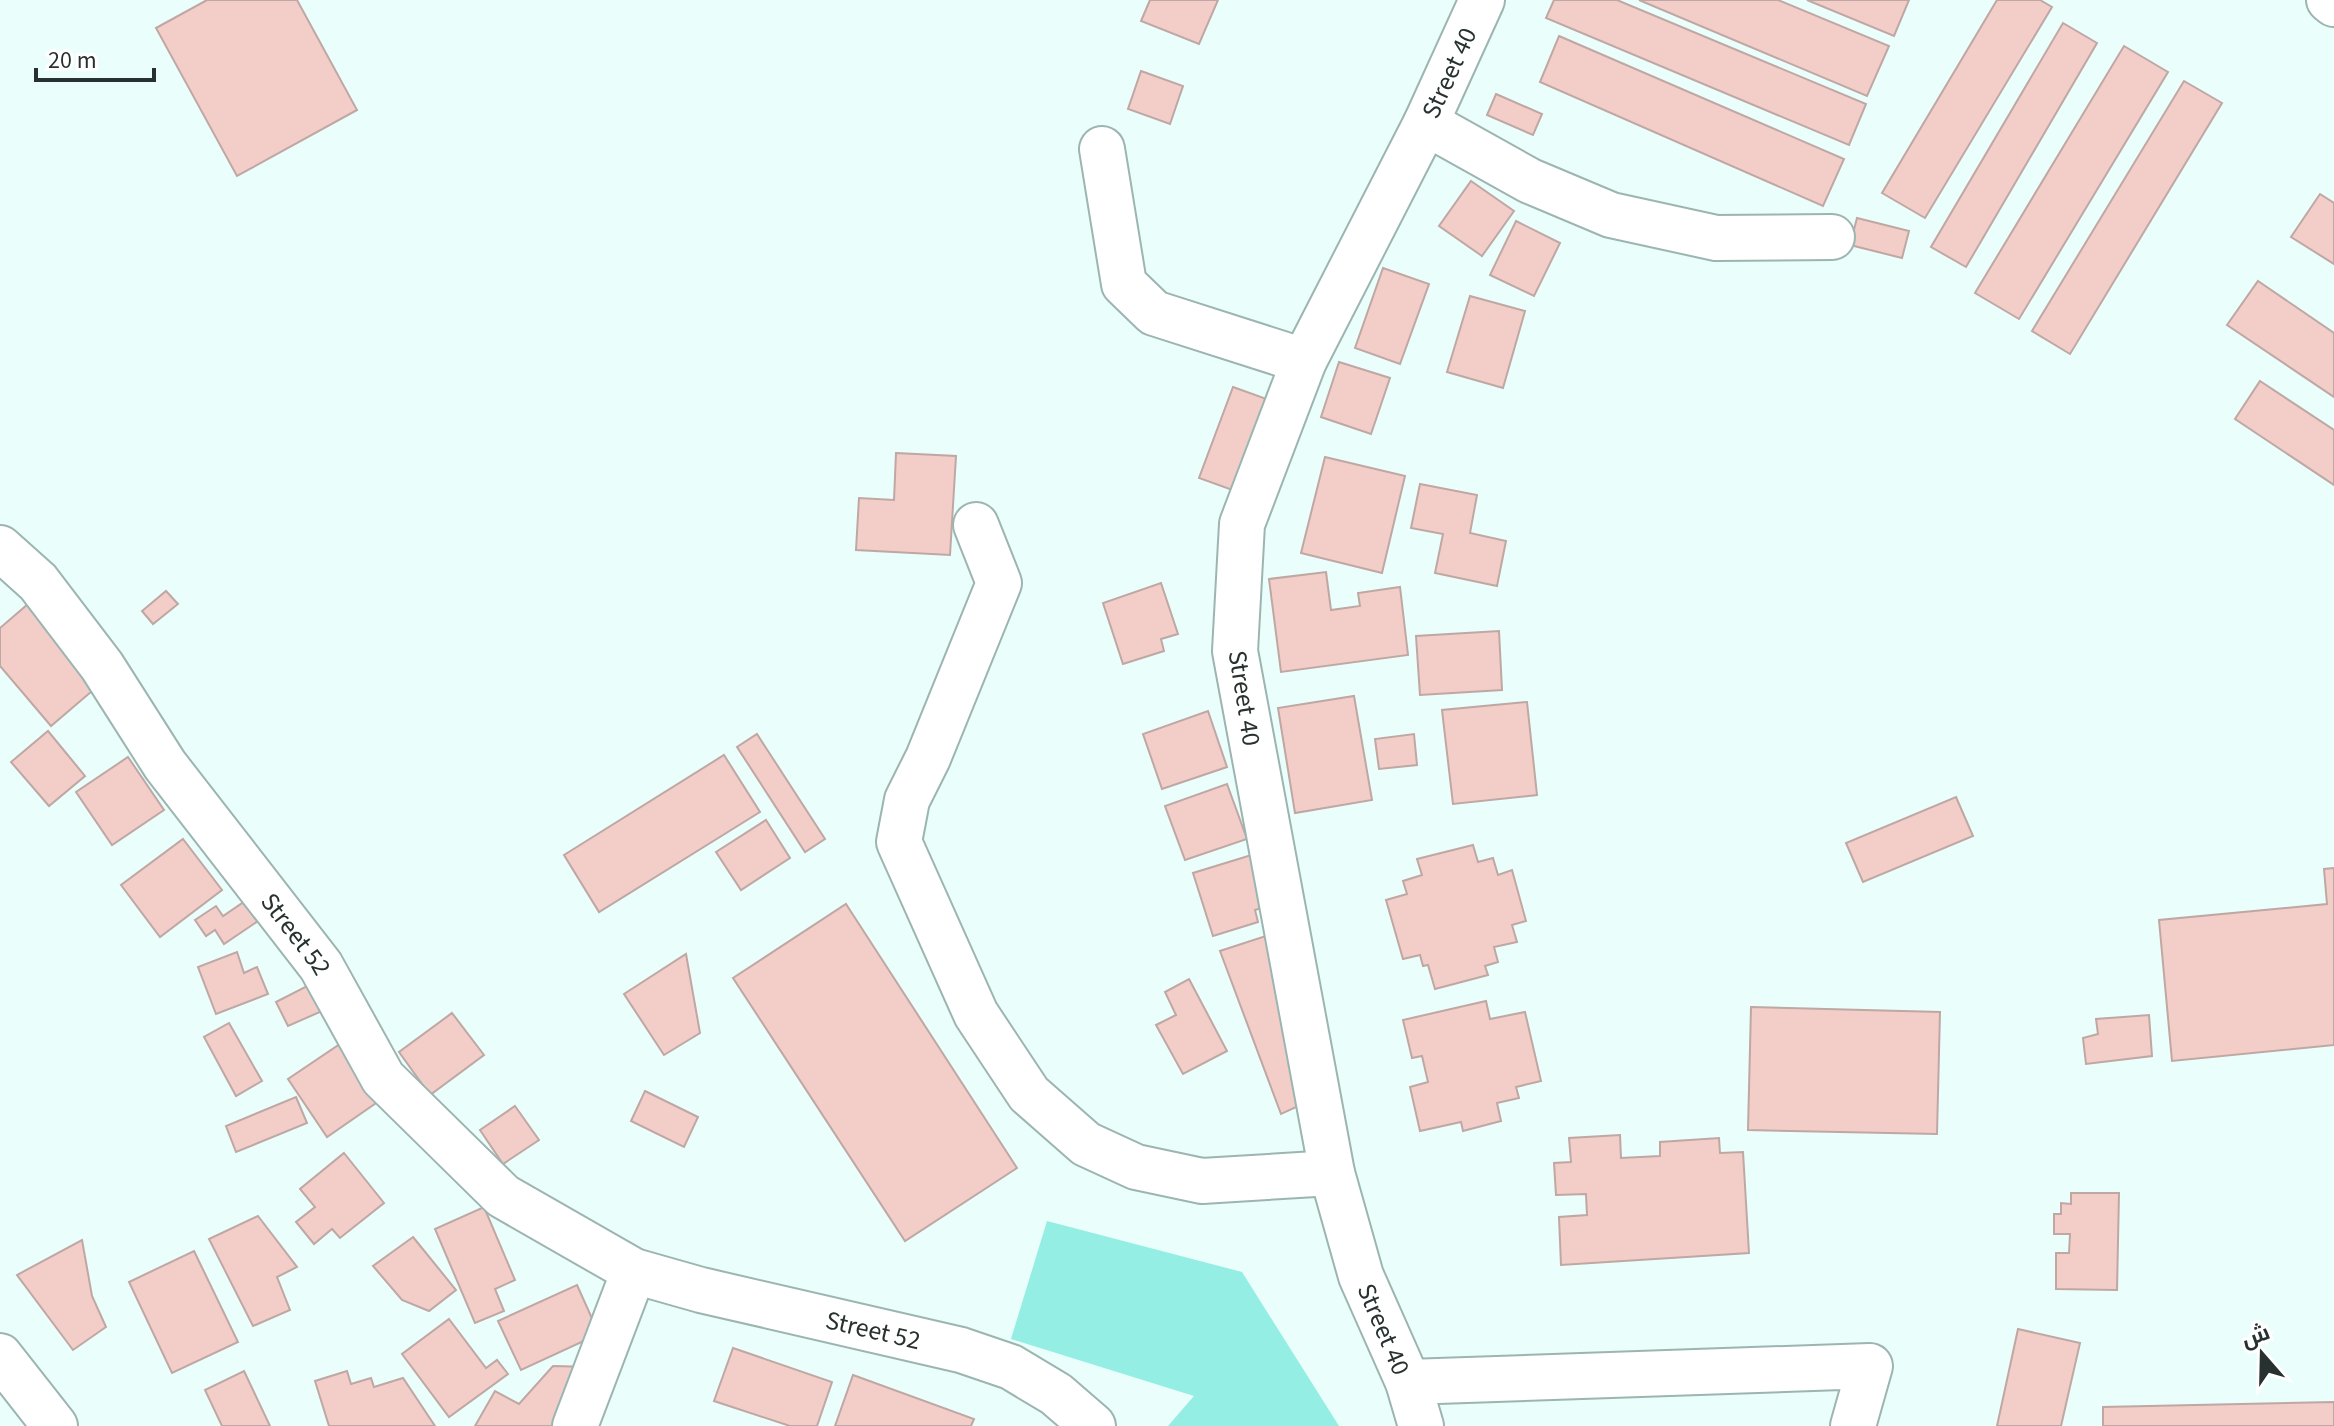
<svg xmlns="http://www.w3.org/2000/svg" width="2334" height="1426" font-family="'Source Sans 3',Cairo,sans-serif">
  <style>
    .green { fill: #94eee3 }
    .building { fill: #f3cec9; stroke: #bfa7a4; stroke-width: 2 }
    .lines { fill: none; stroke-linecap: round; stroke-linejoin: round }
    .minor-casing { stroke: #9cb5b1; stroke-width: 48 }
    .tertiary-casing { stroke: #9cb5b1; stroke-width: 48 }
    .minor { stroke: #fff; stroke-width: 44 }
    .tertiary { stroke: #fff; stroke-width: 44 }
    .labels { text-anchor: middle; stroke-width: 6; stroke-linejoin: round; paint-order: stroke }
    .street-label { font-size: 26px; fill: #27312f; stroke: #fff }
  </style>
  <rect width="100%" height="100%" fill="#eafefb"/>
  <path class="green" d="M1047,1221L1242,1272L1339,1426H1168L1194,1396L1011,1339Z"/>
  <g class="building">
    <path d="M207,0H297L357,110L237,176L156,28Z"/>
    <path d="M1150,0H1218L1199,44L1141,21Z"/>
    <path d="M1554,0H1617L1866,104L1849,145L1546,18Z"/>
    <path d="M1639,0H1778L1889,46L1867,96Z"/>
    <path d="M1807,0H1909L1894,36Z"/>
    <path d="M1997,0H2040L2052,7L1925,218L1882,193Z"/>
    <path d="M2063,23L2097,43L1966,267L1931,247Z"/>
    <path d="M1559,36L1844,159L1823,206L1540,82Z"/>
    <path d="M2124,46L2168,72L2019,319L1975,293Z"/>
    <path d="M1141,71L1183,86L1170,124L1128,109Z"/>
    <path d="M2184,81L2222,103L2070,354L2032,331Z"/>
    <path d="M1496,94L1542,114L1533,135L1487,115Z"/>
    <path d="M1471,181L1514,211L1482,256L1439,226Z"/>
    <path d="M2320,194L2334,203V264L2291,237Z"/>
    <path d="M1857,218L1909,231L1902,258L1850,245Z"/>
    <path d="M1516,221L1560,243L1534,296L1490,275Z"/>
    <path d="M1383,268L1429,284L1400,364L1355,348Z"/>
    <path d="M2258,281L2334,333V397L2227,325Z"/>
    <path d="M1470,296L1525,311L1503,388L1447,372Z"/>
    <path d="M1339,362L1390,378L1371,434L1321,417Z"/>
    <path d="M2260,381L2334,430V485L2235,419Z"/>
    <path d="M1233,387L1283,405L1249,496L1199,478Z"/>
    <path d="M896,453L956,456L950,555L856,550L859,498L894,500Z"/>
    <path d="M1325,457L1405,476L1382,573L1301,553Z"/>
    <path d="M1420,484L1477,495L1470,533L1506,541L1497,586L1435,573L1443,534L1411,528Z"/>
    <path d="M1326,572L1331,610L1360,606L1358,593L1400,587L1408,655L1281,672L1269,579Z"/>
    <path d="M1161,583L1178,634L1161,639L1164,651L1123,664L1103,603Z"/>
    <path d="M166,591L178,604L153,624L142,611Z"/>
    <path d="M35,598L105,680L51,726L0,666V628Z"/>
    <path d="M1499,631L1502,690L1420,695L1416,636Z"/>
    <path d="M1354,696L1372,800L1295,813L1278,708Z"/>
    <path d="M1527,702L1537,795L1453,804L1442,710Z"/>
    <path d="M1208,711L1227,767L1162,789L1143,734Z"/>
    <path d="M48,731L85,776L49,806L11,762Z"/>
    <path d="M757,734L825,839L805,852L737,747Z"/>
    <path d="M1414,734L1417,765L1379,769L1375,739Z"/>
    <path d="M724,755L760,812L599,912L564,855Z"/>
    <path d="M128,757L164,810L112,845L76,792Z"/>
    <path d="M1227,784L1247,839L1185,860L1165,806Z"/>
    <path d="M1956,797L1973,836L1863,882L1846,843Z"/>
    <path d="M766,820L790,858L741,890L716,852Z"/>
    <path d="M183,839L222,890L160,937L121,885Z"/>
    <path d="M1473,845L1478,862L1493,858L1498,875L1512,870L1526,921L1512,925L1517,942L1494,947L1498,962L1485,966L1488,975L1435,989L1428,965L1423,966L1420,955L1403,959L1386,900L1407,894L1403,881L1422,875L1417,859Z"/>
    <path d="M1258,853L1274,904L1255,910L1258,922L1213,936L1193,873Z"/>
    <path d="M2334,868V1045L2172,1061L2159,920L2327,904L2324,869Z"/>
    <path d="M254,895L267,915L224,944L215,930L206,936L195,920L216,906L223,916Z"/>
    <path d="M846,904L1017,1168L905,1241L733,978Z"/>
    <path d="M1278,932L1303,1104L1281,1114L1220,951Z"/>
    <path d="M237,952L244,973L257,967L268,994L216,1014L198,967Z"/>
    <path d="M686,954L700,1033L664,1055L624,994Z"/>
    <path d="M1189,979L1227,1051L1183,1074L1156,1025L1176,1015L1165,992Z"/>
    <path d="M309,985L322,1011L288,1026L276,1002Z"/>
    <path d="M1486,1001L1490,1019L1525,1012L1541,1081L1516,1087L1519,1098L1497,1103L1501,1121L1463,1131L1461,1122L1420,1131L1410,1087L1428,1082L1422,1056L1412,1058L1403,1020Z"/>
    <path d="M1751,1007L1940,1012L1937,1134L1748,1130Z"/>
    <path d="M452,1013L484,1055L430,1095L399,1052Z"/>
    <path d="M2149,1015L2152,1056L2086,1064L2083,1038L2098,1034L2096,1019Z"/>
    <path d="M229,1023L262,1081L236,1096L204,1037Z"/>
    <path d="M340,1044L379,1101L327,1137L288,1079Z"/>
    <path d="M645,1091L698,1117L684,1147L631,1121Z"/>
    <path d="M296,1097L307,1123L236,1152L226,1126Z"/>
    <path d="M515,1106L539,1140L503,1164L480,1130Z"/>
    <path d="M1620,1135L1621,1158L1660,1156V1142L1719,1138L1720,1153L1743,1152L1749,1253L1561,1265L1559,1217L1587,1215L1586,1194L1556,1195L1554,1163L1571,1162L1569,1138Z"/>
    <path d="M344,1153L384,1203L340,1238L332,1229L314,1244L296,1222L315,1207L300,1189Z"/>
    <path d="M2071,1193H2119L2117,1290L2056,1289V1253H2069L2070,1234H2054V1214H2061V1203L2071,1204Z"/>
    <path d="M484,1207L515,1280L495,1289L504,1311L475,1323L435,1229Z"/>
    <path d="M258,1216L297,1267L277,1277L290,1310L253,1326L209,1239Z"/>
    <path d="M413,1237L456,1290L429,1311L402,1300L373,1266Z"/>
    <path d="M82,1240L92,1296L106,1327L73,1350L17,1275Z"/>
    <path d="M194,1251L238,1342L172,1373L129,1282Z"/>
    <path d="M577,1285L599,1334L521,1370L498,1321Z"/>
    <path d="M449,1319L486,1368L497,1360L508,1374L449,1417L402,1354Z"/>
    <path d="M2018,1329L2080,1343L2061,1426H1997Z"/>
    <path d="M733,1348L832,1382L817,1426H790L714,1401Z"/>
    <path d="M553,1366L592,1367L573,1426H475L495,1391L519,1404Z"/>
    <path d="M244,1371L270,1426H222L205,1390Z"/>
    <path d="M347,1371L351,1384L371,1378L374,1387L403,1378L435,1426H329L315,1381Z"/>
    <path d="M853,1375L974,1419L971,1426H835Z"/>
    <path d="M2334,1402V1426H2103V1407Z"/>
  </g>
  <g class="lines">
    <defs>
      <g id="minor">
        <path d="M1426,123L1530,181L1611,215L1716,238L1832,237"/>
        <path d="M1102,149L1124,284L1154,313L1304,361"/>
        <path d="M976,525L999,583L928,758L907,800L899,842L976,1014L1029,1094L1086,1144L1136,1167L1202,1181L1332,1173"/>
        <path id="s1" d="M0,548L38,582L102,666L165,765L321,966L383,1078L503,1196L634,1271L701,1290L961,1350L1011,1367L1056,1394L1093,1426"/>
        <path d="M1408,1382L1870,1366L1853,1426"/>
        <path d="M575,1426L634,1271"/>
        <path id="s2" d="M1421,1426L1408,1382L1361,1276L1332,1173L1235,651L1242,524L1304,361L1426,123L1482,0"/>
      </g>
      <g id="tertiary">
        <path d="M2329,0L2334,4"/>
        <path d="M0,1356L55,1426"/>
      </g>
    </defs>
    <use href="#minor" class="minor-casing"/>
    <use href="#tertiary" class="tertiary-casing"/>
    <use href="#minor" class="minor"/>
    <use href="#tertiary" class="tertiary"/>
  </g>
  <g class="labels">
    <g class="street-label">
      <text dy="9" stroke="none"><textPath href="#s2" startOffset="1424">Street 40</textPath></text>
      <text transform="translate(1245 698) rotate(81)" y="9">Street 40</text>
      <text dy="9" stroke="none"><textPath href="#s1" startOffset="488">Street 52</textPath></text>
      <text transform="translate(1384 1329) rotate(67)" y="9">Street 40</text>
      <text dy="9" stroke="none"><textPath href="#s1" startOffset="1222">Street 52</textPath></text>
    </g>
  </g>
  <g transform="translate(2262 1354) rotate(340)" stroke="#ffffff" stroke-width="6" paint-order="stroke">
  <path d="M0-6L14 30L0 20L-14 30Z" fill="#27312f"/>
  <text y="-12" font-size="22" font-weight="bold" text-anchor="middle" fill="#27312f">ش</text>
  </g>
  <path d="M36 68v12h118v-12" fill="none" stroke="#27312f" stroke-width="4"/>
  <text x="48" y="68" font-size="24" fill="#27312f" stroke="#ffffff" stroke-width="6" paint-order="stroke">20 m</text>
</svg>
